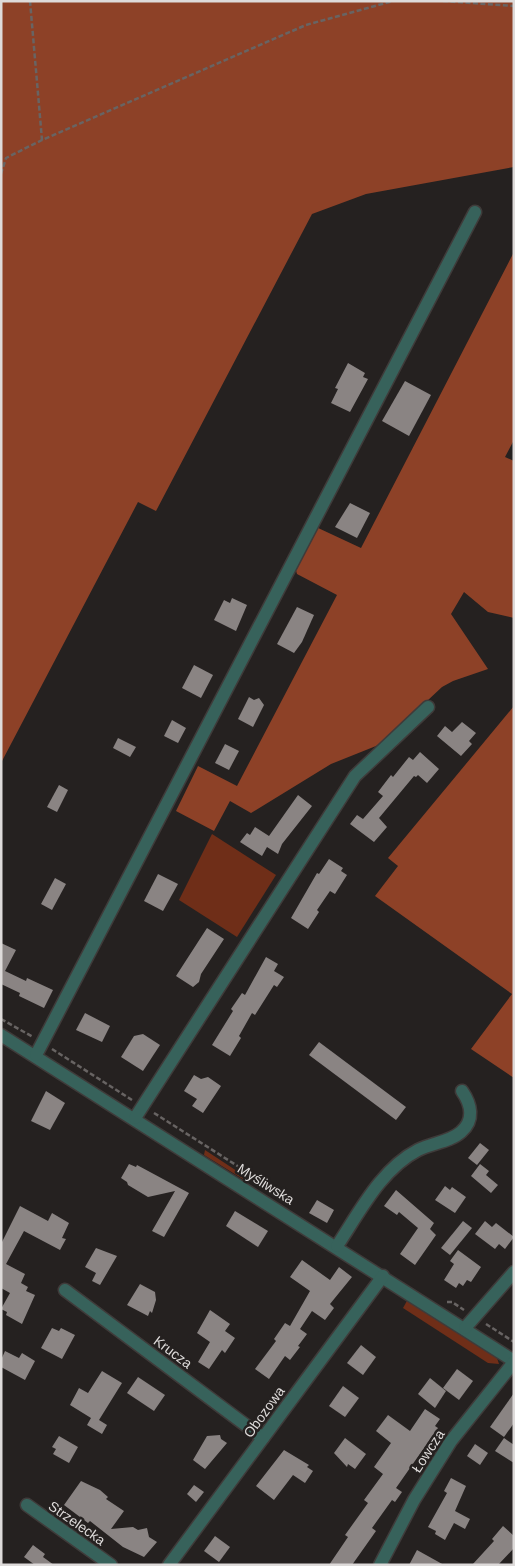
<svg xmlns="http://www.w3.org/2000/svg" width="515" height="1566" font-family="Arial,sans-serif">
  <style>
    .green { fill: #6f2e18 }
    .forest { fill: #8d4127 }
    .building { fill: #8a8483 }
    .lines { fill: none; stroke-linecap: round; stroke-linejoin: round }
    .minor-casing { stroke: #3f3b3a; stroke-width: 15 }
    .path { stroke: #686463; stroke-width: 2.5; stroke-dasharray: 5 2.5; stroke-linecap: butt }
    .minor { stroke: #37625b; stroke-width: 12 }
    .labels { text-anchor: middle; stroke-width: 5; stroke-linejoin: round; paint-order: stroke }
    .street-label { font-size: 14px; fill: #dedbda; stroke: #252120 }
  </style>
  <rect width="100%" height="100%" fill="#252120"/>
  <g class="green">
    <path d="M212,834L276,875L237,937L179,900Z"/>
    <path d="M205,1150L249,1179V1181H246L204,1155Z"/>
    <path d="M408,1299L497,1358L499,1364L488,1363L403,1308Z"/>
  </g>
  <g class="forest">
    <path d="M1,1H514V167L366,194L312,214L156,511L138,502L1,763Z"/>
    <path d="M514,252V440L505,457L514,461V618L488,612L464,592L451,614L488,669L453,681L442,687L381,744L331,764L251,813L230,801L214,831L176,811L198,766L237,786L337,595L297,574L295,567L316,527L361,548Z"/>
    <path d="M514,706V1078L471,1049L512,994L375,896L398,866L388,858Z"/>
  </g>
  <g class="building">
    <path d="M348,363L365,373L363,377L368,379L350,412L331,403L338,389L335,388Z"/>
    <path d="M405,381L431,395L409,436L382,421Z"/>
    <path d="M350,503L370,513L357,538L335,527Z"/>
    <path d="M232,598L247,605L236,631L214,620L224,600L230,603Z"/>
    <path d="M297,607L314,615L302,642L294,653L277,644Z"/>
    <path d="M194,665L213,675L201,698L182,688Z"/>
    <path d="M249,697L254,700L259,698L264,705L253,727L238,719Z"/>
    <path d="M172,720L186,728L178,743L164,736Z"/>
    <path d="M462,722L476,733L469,741L472,744L461,756L437,736L445,726L452,732Z"/>
    <path d="M118,738L136,747L130,757L113,748Z"/>
    <path d="M225,744L239,751L229,770L215,763Z"/>
    <path d="M420,752L439,769L427,783L418,775L416,777L414,776L379,818L387,827L374,842L350,824L357,815L363,819L383,796L378,792L391,775L393,777L409,757L413,760Z"/>
    <path d="M59,785L68,790L57,812L47,807Z"/>
    <path d="M298,795L312,806L282,844L278,854L267,847L262,856L240,842L247,833L250,835L255,827L269,836Z"/>
    <path d="M329,859L343,868L341,871L347,875L335,894L330,891L317,910L319,912L308,929L291,918L317,873L319,874Z"/>
    <path d="M158,874L178,884L163,911L144,901Z"/>
    <path d="M55,878L66,884L52,910L41,904Z"/>
    <path d="M207,928L224,939L201,974L199,982L193,987L176,976Z"/>
    <path d="M1,943L16,950L5,971L26,981L27,978L53,990L44,1008L19,996L20,993L1,984Z"/>
    <path d="M266,957L278,964L274,971L284,977L277,987L274,985L255,1015L252,1013L239,1036L241,1038L230,1056L212,1045L233,1011L231,1009L242,993L245,995Z"/>
    <path d="M85,1013L110,1026L102,1042L76,1030Z"/>
    <path d="M143,1034L160,1045L143,1071L121,1057L134,1036Z"/>
    <path d="M319,1042L406,1107L396,1120L309,1055Z"/>
    <path d="M194,1075L201,1079L208,1077L221,1086L203,1113L192,1106L197,1099L184,1091Z"/>
    <path d="M46,1091L65,1103L50,1130L31,1121Z"/>
    <path d="M480,1143L489,1150L477,1165L468,1158Z"/>
    <path d="M129,1164L136,1167L137,1165L189,1193L164,1237L152,1231L175,1191L148,1197L128,1185L127,1182L121,1178Z"/>
    <path d="M480,1164L489,1171L486,1175L498,1185L491,1193L471,1176Z"/>
    <path d="M445,1186L450,1190L452,1187L466,1197L455,1213L435,1200Z"/>
    <path d="M396,1190L434,1223L430,1229L436,1235L415,1265L400,1254L418,1228L399,1212L397,1215L384,1206Z"/>
    <path d="M317,1200L334,1210L327,1223L309,1213Z"/>
    <path d="M20,1206L48,1221L52,1213L69,1223L62,1238L66,1239L60,1250L24,1231L6,1264L25,1274L21,1283L28,1287L26,1291L35,1295L22,1324L6,1315L7,1312L1,1309L10,1293L1,1288V1244Z"/>
    <path d="M235,1211L268,1231L258,1247L226,1226Z"/>
    <path d="M463,1221L472,1228L450,1255L441,1248Z"/>
    <path d="M485,1221L492,1227L496,1223L514,1237L505,1249L499,1244L495,1249L475,1234Z"/>
    <path d="M96,1248L117,1256L100,1285L92,1281L96,1273L85,1267Z"/>
    <path d="M458,1250L481,1267L471,1282L467,1280L463,1286L459,1283L456,1288L444,1280L454,1264L450,1261Z"/>
    <path d="M302,1260L330,1280L339,1267L352,1277L330,1304L334,1308L325,1320L312,1311L300,1329L307,1334L298,1346L300,1347L290,1360L285,1356L269,1379L255,1369L276,1341L274,1339L285,1323L290,1326L310,1291L290,1277Z"/>
    <path d="M140,1284L155,1292L156,1300L152,1313L150,1311L148,1316L127,1305Z"/>
    <path d="M210,1310L230,1324L225,1331L235,1338L225,1353L222,1350L209,1369L198,1362L210,1342L197,1333Z"/>
    <path d="M52,1328L59,1331L61,1328L75,1335L62,1359L41,1348Z"/>
    <path d="M361,1345L376,1357L363,1375L347,1363Z"/>
    <path d="M5,1351L19,1358L22,1353L35,1361L25,1380L1,1367V1360Z"/>
    <path d="M457,1369L473,1381L459,1400L443,1388Z"/>
    <path d="M102,1371L122,1383L99,1420L107,1425L102,1434L87,1425L91,1418L70,1405L79,1388L88,1393Z"/>
    <path d="M138,1377L165,1395L154,1411L127,1393Z"/>
    <path d="M430,1378L446,1391L435,1408L418,1394Z"/>
    <path d="M343,1386L359,1398L345,1417L329,1406Z"/>
    <path d="M514,1393V1423L504,1437L490,1427Z"/>
    <path d="M425,1409L440,1419L435,1426L438,1428L396,1488L402,1492L395,1502L392,1500L372,1528L376,1531L352,1565H329L348,1537L345,1535L368,1503L364,1500L383,1474L374,1467L391,1443L376,1431L388,1415L410,1431Z"/>
    <path d="M220,1435L221,1439L227,1443L205,1469L193,1460L207,1436Z"/>
    <path d="M59,1436L78,1447L69,1463L53,1454L56,1449L52,1447Z"/>
    <path d="M345,1438L366,1454L355,1469L348,1464L347,1467L334,1453Z"/>
    <path d="M504,1438L514,1445V1463L495,1451Z"/>
    <path d="M475,1444L488,1453L480,1465L467,1456Z"/>
    <path d="M284,1450L309,1465L307,1467L313,1471L305,1483L293,1475L274,1500L256,1486Z"/>
    <path d="M451,1478L466,1486L455,1511L470,1519L465,1529L454,1523L445,1540L435,1534L436,1531L428,1527L447,1493L444,1491Z"/>
    <path d="M81,1481L100,1490L108,1497L106,1499L124,1511L111,1529L133,1527L138,1530L147,1528L149,1537L157,1542L144,1557L123,1547L90,1521L88,1523L64,1505Z"/>
    <path d="M194,1485L204,1492L196,1502L187,1494Z"/>
    <path d="M503,1526L514,1536V1548L498,1565H472L494,1541L492,1539Z"/>
    <path d="M215,1536L230,1547L219,1562L204,1551Z"/>
    <path d="M33,1545L45,1554L43,1557L54,1565H35L24,1557Z"/>
    <path d="M417,1550L444,1565H409Z"/>
  </g>
  <g class="lines">
    <defs>
      <g id="minor">
        <path d="M1,1035L514,1361"/>
        <path d="M36,1055L475,212"/>
        <path d="M135,1118L355,776L428,707"/>
        <path d="M337,1246C359,1213 381,1169 418,1150C431,1143 450,1142 461,1132C475,1120 471,1104 462,1091"/>
        <path d="M65,1290L263,1438"/>
        <path d="M465,1328L514,1272"/>
        <path d="M27,1505L111,1565"/>
        <path d="M169,1565L383,1276"/>
        <path d="M380,1565L414,1500L451,1441L514,1362"/>
      </g>
    </defs>
    <use href="#minor" class="minor-casing"/>
    <g class="path">
      <path d="M30,1L42,140"/>
      <path d="M443,1L514,6"/>
      <path d="M1,174L6,158L42,140L306,25L393,1"/>
      <path d="M1,1019L33,1037"/>
      <path d="M52,1049L132,1100"/>
      <path d="M154,1113L277,1191L280,1196"/>
      <path d="M447,1302H452L464,1310"/>
      <path d="M486,1324L514,1342"/>
    </g>
    <use href="#minor" class="minor"/>
  </g>
  <g class="labels">
    <g class="street-label">
      <text transform="translate(266 1184) rotate(32)" y="5">Myśliwska</text>
      <text transform="translate(173 1352) rotate(37)" y="5">Krucza</text>
      <text transform="translate(264 1412) rotate(-54)" y="5">Obozowa</text>
      <text transform="translate(428 1451) rotate(-57)" y="5">Łowcza</text>
      <text transform="translate(77 1523) rotate(35)" y="5">Strzelecka</text>
    </g>
  </g>
  <rect width="515" height="1566" fill="none" stroke="#dedbda" stroke-width="5"/>
</svg>
